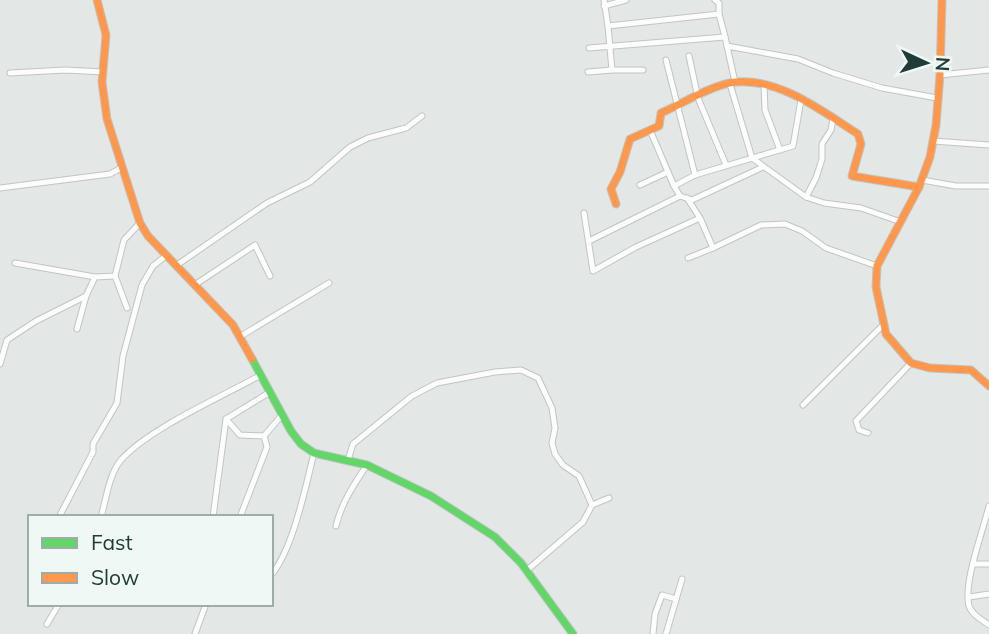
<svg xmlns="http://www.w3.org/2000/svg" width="989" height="634" font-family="Mulish,sans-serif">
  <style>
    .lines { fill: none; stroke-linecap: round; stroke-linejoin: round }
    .street-casing { stroke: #c0c5c4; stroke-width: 7 }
    .fast-casing { stroke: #bec6c4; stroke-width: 9 }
    .slow-casing { stroke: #bec6c4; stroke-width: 9 }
    .street { stroke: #fbfcfb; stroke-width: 5 }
    .fast { stroke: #63d668; stroke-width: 7 }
    .slow { stroke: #ff974d; stroke-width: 7 }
  </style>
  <rect width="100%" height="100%" fill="#e3e8e7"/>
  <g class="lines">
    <defs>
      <g id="street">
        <path d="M604,0L608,26"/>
        <path d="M715,0L719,3V14"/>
        <path d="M604,6L626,0"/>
        <path d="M727,46L798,59L833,73L882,88L937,98"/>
        <path d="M589,48L725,37L735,82"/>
        <path d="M689,56L698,98L726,165"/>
        <path d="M666,60L695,175"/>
        <path d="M643,70H612L608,26L719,14L725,37"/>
        <path d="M588,72L612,70"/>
        <path d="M10,73L65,70L103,72"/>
        <path d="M940,75L989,70"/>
        <path d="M730,84L752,158L806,197L824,203L861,208L901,222"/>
        <path d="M764,85L765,110L780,150"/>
        <path d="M650,130L674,186"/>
        <path d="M933,141L989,145"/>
        <path d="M922,180L956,186H989"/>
        <path d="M640,185L668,172"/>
        <path d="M0,188L110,174L121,168"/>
        <path d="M680,196L692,200L763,167"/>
        <path d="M806,197L816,178L822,159V144L831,130L833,119"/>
        <path d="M687,198L700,218"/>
        <path d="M584,213L593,271L636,247L700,218L713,248L761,225L785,224L802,231L826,248L877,266"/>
        <path d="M589,241L680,196L674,186L695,175L793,146L801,100"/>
        <path d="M688,258L713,248"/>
        <path d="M15,263L95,277"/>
        <path d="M177,265L267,203L310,182L350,147L368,138L406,128L422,116"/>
        <path d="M115,276L127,308"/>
        <path d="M196,284L255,245L270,276"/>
        <path d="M77,329L86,296"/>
        <path d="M241,336L329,283"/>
        <path d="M0,364L7,340L36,321L86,296L95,277L115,276L124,240L140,223"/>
        <path d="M803,405L883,325"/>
        <path d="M226,419L240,435L264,436"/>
        <path d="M868,433L859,430L856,421L911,363"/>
        <path d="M348,460L353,444L412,396L437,383L495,372L521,370L538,378L552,408L555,428L552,443L555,454L563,465L579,476L592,505"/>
        <path d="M989,506C983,531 963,583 969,606C972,615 982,620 989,625"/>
        <path d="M59,517L93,452V444L117,403L123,356L142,285L153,266L167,255"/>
        <path d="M101,517C106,500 109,474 121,460C148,429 223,396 261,375"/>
        <path d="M213,517L226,419L270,392"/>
        <path d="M240,517L267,447L264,436L282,415"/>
        <path d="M336,526C341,504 354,484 367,465"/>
        <path d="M973,564H989"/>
        <path d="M526,571L583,522L592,505L609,498"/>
        <path d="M271,575C293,550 306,485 314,453"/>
        <path d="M969,597L989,594"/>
        <path d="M47,624L59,604"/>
        <path d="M195,634L206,604"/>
        <path d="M653,634L655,614L662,595L676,599"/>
        <path d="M666,634L682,579"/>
      </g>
      <path id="fast" d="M252,359L291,431L301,444L314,453L367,465L431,496L495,537L521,563L573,634"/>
      <g id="slow">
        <path d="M97,0L106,35L102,82L107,119L140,223L148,236L233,325L252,359"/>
        <path d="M942,0L940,75L936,125L930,157L919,187L877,266L876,287L886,334L911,363L930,368L971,370L989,386"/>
        <path d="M616,204L611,189L620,172L630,139L659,126L661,113C682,104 713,84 736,82C780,78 823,112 858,134L861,144L852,176L919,187"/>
      </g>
    </defs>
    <use href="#street" class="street-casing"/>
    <use href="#fast" class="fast-casing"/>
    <use href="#slow" class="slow-casing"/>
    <use href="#street" class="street"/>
    <use href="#fast" class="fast"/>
    <use href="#slow" class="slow"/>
  </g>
  <rect x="28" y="515" width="245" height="91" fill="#f0f8f5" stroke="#9dada9" stroke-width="2"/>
  <rect x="42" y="538" width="35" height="10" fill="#63d668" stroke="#9dada9" stroke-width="2"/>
  <text x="91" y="550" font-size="21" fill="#203c38">Fast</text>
  <rect x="42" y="573" width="35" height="10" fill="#ff974d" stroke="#9dada9" stroke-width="2"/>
  <text x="91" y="585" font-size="21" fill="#203c38">Slow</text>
  <g transform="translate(926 63) rotate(94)" stroke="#f0f8f5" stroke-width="5" paint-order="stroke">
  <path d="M0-5L12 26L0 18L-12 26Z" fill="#203c38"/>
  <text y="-10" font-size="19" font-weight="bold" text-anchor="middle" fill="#203c38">N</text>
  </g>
</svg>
